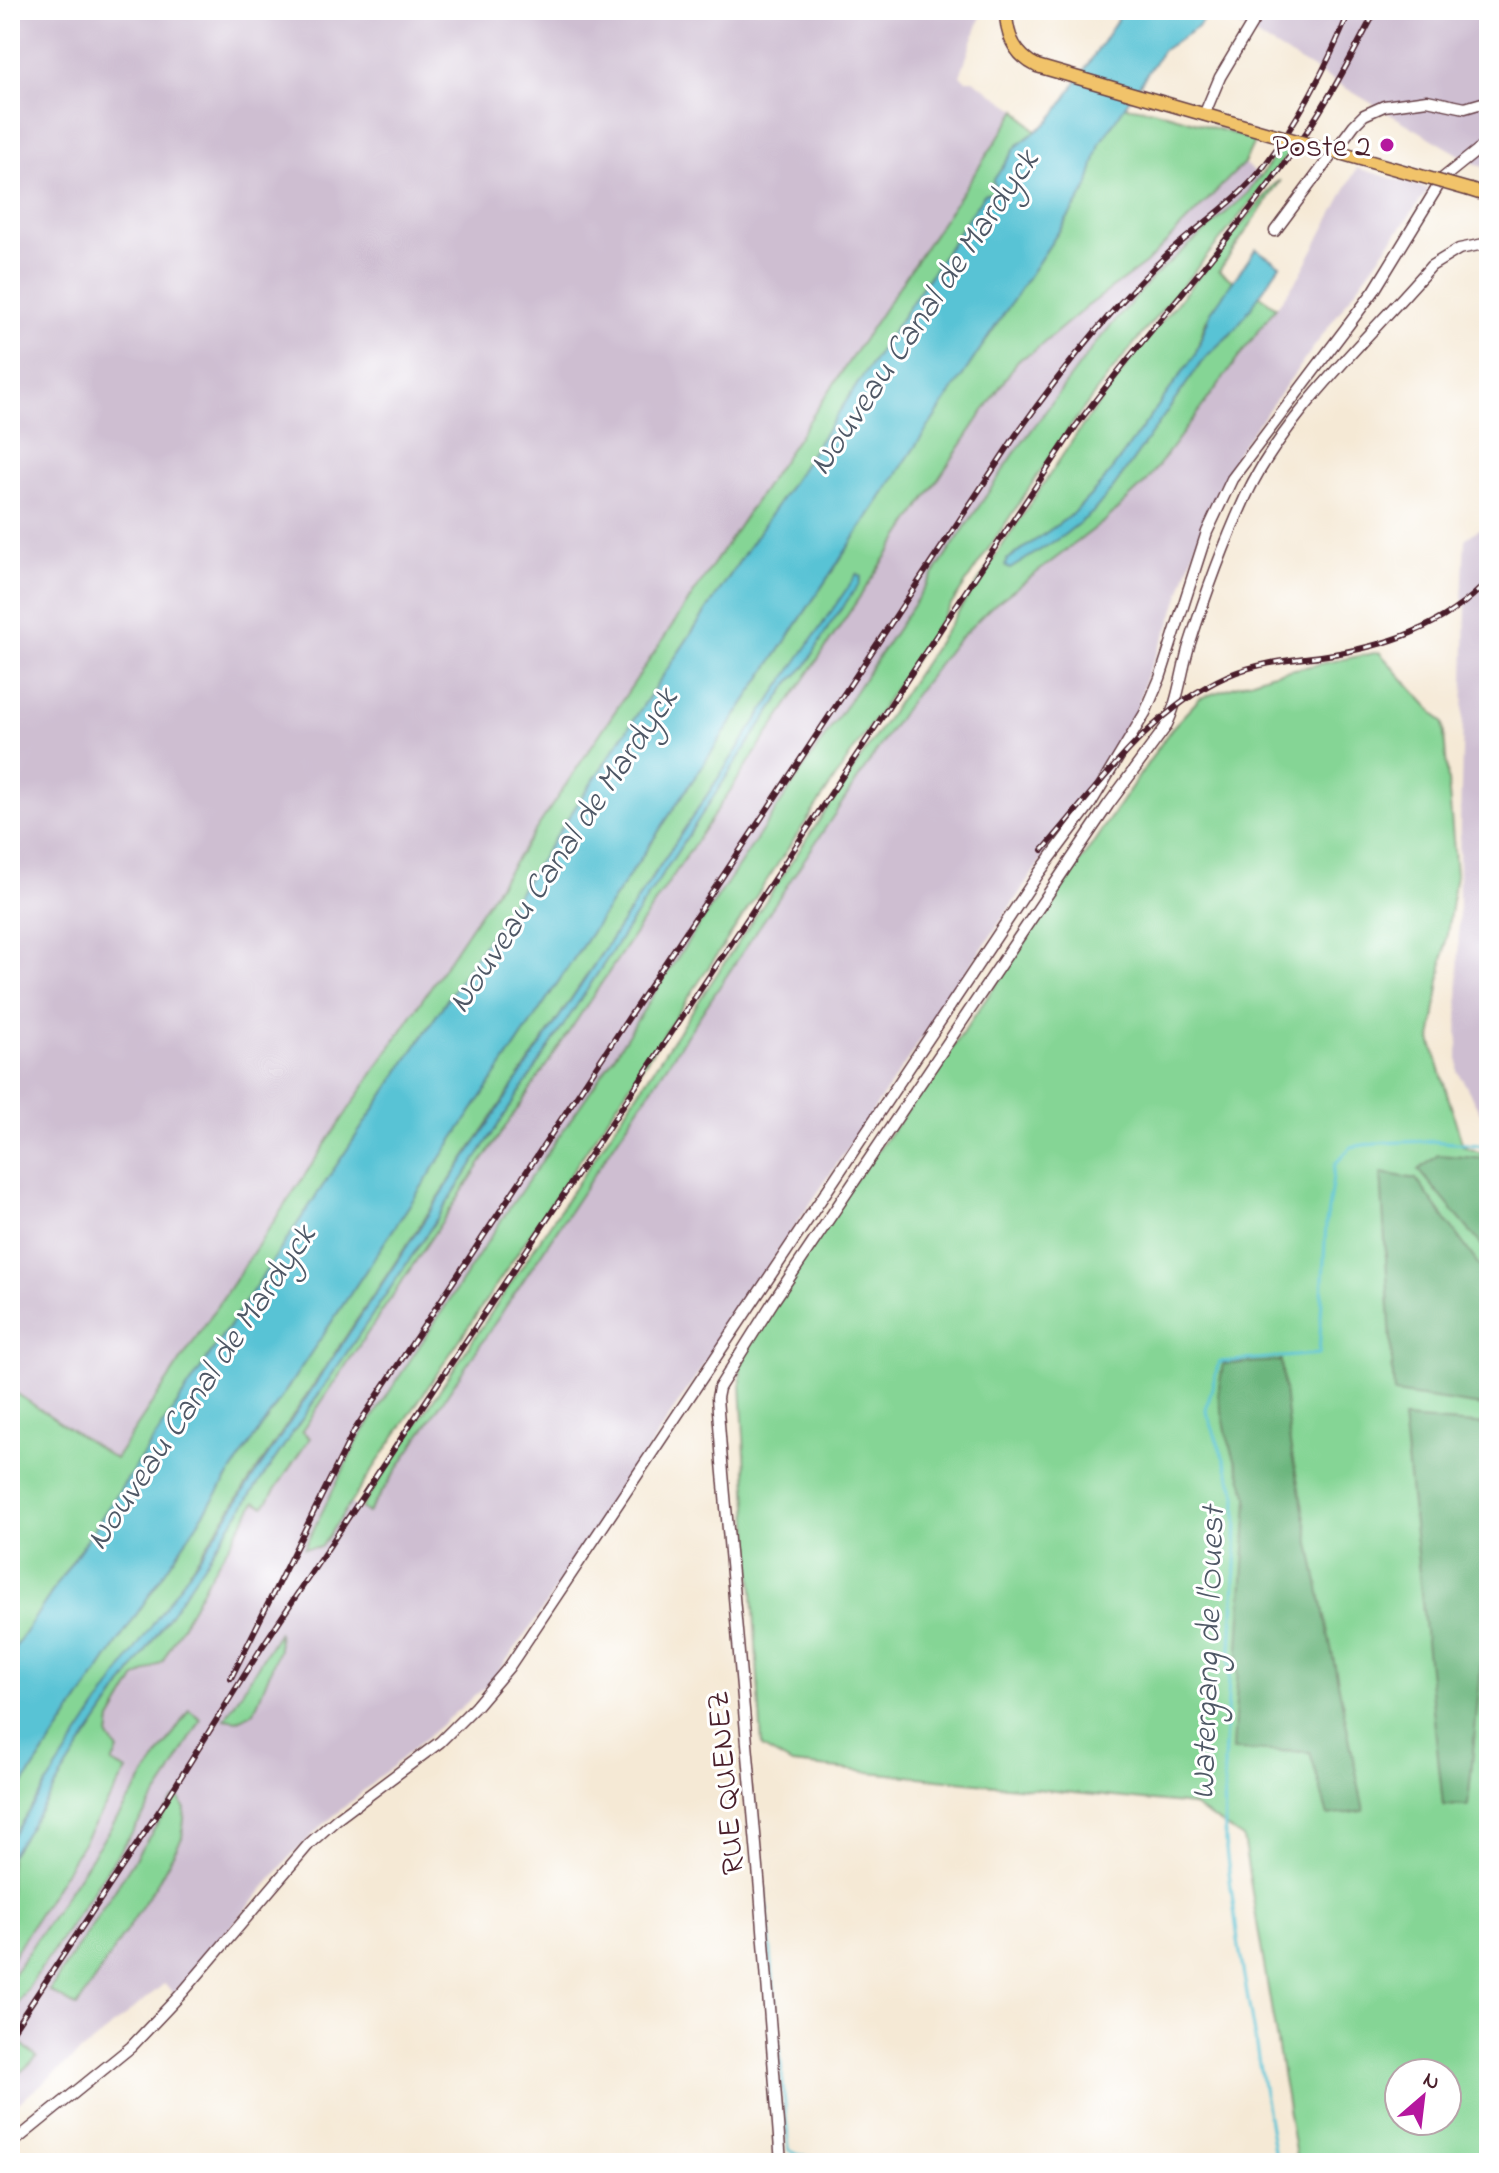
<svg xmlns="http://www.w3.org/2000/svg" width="1499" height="2173" font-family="'Indie Flower',sans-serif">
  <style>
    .industrial { fill: #cebed1 }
    .green { fill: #85d595; stroke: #687a60; stroke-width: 2; fill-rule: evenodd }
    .forest { fill: #6cb67e; stroke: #5b6a54; stroke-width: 2 }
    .water { fill: #59c3d5; stroke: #527180; stroke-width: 2 }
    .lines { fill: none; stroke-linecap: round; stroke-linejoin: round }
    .stream { stroke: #59c3d5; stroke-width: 3 }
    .minor-casing { stroke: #643d44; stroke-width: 13 }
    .major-casing { stroke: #643d44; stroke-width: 15 }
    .minor { stroke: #fff; stroke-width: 10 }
    .major { stroke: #f1c36a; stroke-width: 12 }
    .rail-casing { stroke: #4a1f2b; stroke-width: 6 }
    .rail { stroke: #fff; stroke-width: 3; stroke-dasharray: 9; stroke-linecap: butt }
    .major-bridge-casing { stroke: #643d44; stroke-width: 15; stroke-linecap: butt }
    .major-bridge { stroke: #f1c36a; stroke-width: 12 }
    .poi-dot { fill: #b5179e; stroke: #fff; stroke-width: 3 }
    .labels { text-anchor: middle; stroke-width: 6; stroke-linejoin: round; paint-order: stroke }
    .poi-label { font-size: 32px; fill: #4a1f2b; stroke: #fff; text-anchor: end }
    .street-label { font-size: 32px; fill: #4a1f2b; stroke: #fff }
    .water-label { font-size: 34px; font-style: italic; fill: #4f5866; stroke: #fff }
  </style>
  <rect width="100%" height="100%" fill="#fff"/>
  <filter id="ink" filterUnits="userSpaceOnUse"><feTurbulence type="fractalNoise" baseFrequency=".0125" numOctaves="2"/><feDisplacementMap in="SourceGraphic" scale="16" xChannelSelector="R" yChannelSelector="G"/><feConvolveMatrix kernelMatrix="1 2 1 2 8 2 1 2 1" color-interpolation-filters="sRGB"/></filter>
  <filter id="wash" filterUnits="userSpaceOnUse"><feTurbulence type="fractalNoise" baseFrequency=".006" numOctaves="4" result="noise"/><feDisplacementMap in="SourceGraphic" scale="32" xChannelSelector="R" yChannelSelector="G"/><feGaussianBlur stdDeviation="1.8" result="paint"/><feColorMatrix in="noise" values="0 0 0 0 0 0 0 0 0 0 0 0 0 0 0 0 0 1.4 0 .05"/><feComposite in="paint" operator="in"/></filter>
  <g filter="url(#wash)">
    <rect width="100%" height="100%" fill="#f5e9d5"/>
    <g class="industrial">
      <path d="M10,10H983L960,76L966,80H973L1017,110L115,1459L10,1389Z"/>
      <path d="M1212,10H1489V169L1477,165Z"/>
      <path d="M1244,163L1261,177L1247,194L1153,277L1096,343L1014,454L681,952L609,1064L510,1207L358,1440L305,1548L321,1547L350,1504L368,1513L910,701L953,645L990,608L1106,520L1147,481L1300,275L1357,168L1429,189L1238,451L1211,505L1197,542L1169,627L1146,677L1134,723L790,1234L531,1627L490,1683L323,1825L291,1856L175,1994L164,1984L10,2110V2015L167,1780L201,1720L189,1711L10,1979V1961L126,1772L112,1762L117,1750L109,1737L111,1720L135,1679L162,1662L209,1577L256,1501L263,1506L309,1438L301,1432L1018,360L1033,352L1085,308L1146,263Z"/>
      <path d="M1489,522V1129L1458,1071L1459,857L1466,609L1462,598L1465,539Z"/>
    </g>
    <g class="green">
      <path d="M1124,106L1153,110L1255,140L1244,163L1146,263L1085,308L1033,352L1018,360L302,1431L310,1438L264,1506L255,1502L209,1577L162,1662L135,1679L111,1720L109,1737L118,1751L112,1763L127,1771L10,1961V1857L74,1757L428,1232L746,747L790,682L806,666L829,626L858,584V575L767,705L10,1840V1804L1081,198L1100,143Z"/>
      <path d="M1017,110L1036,131L1017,146L993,181L998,191L996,195L985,193L10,1655V1389L115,1459Z"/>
      <path d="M1281,148L1290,151C1220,247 1137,333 1068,430L321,1547L304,1548L358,1440L510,1207L609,1064L681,952L1014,454L1096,343L1153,277L1247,194Z"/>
      <path d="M1281,180L1219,271L1233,281L1206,321L1195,355L1103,482L1073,514L1007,560L1006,566L1114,487L1201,363L1214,346L1230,335L1259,295L1276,307L1147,481L1106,520L990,608L953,645L910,701L368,1513L361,1508L1078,432L1138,350L1274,185Z"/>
      <path d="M1379,652L1443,723L1456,874L1431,1040L1463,1146L1489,1156V2163H1297L1243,1838L1192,1805L792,1764L762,1747L739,1351L824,1221L929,1082L1172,728L1200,698L1270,674ZM1399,2073H1447V2121H1399Z"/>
      <path d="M278,1633L279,1649L254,1712L237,1721L225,1719Z"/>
      <path d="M189,1710L201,1719L167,1780L10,2015V1979Z"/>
      <path d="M179,1798L185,1809L182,1838L159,1880L77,2007L49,1991L173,1800Z"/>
      <path d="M15,2038L37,2057L10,2082V2045Z"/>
    </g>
    <g class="forest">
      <path d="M1438,1155L1489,1159V1254L1419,1170Z"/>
      <path d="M1381,1173L1416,1179L1489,1279V1407L1394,1393Z"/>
      <path d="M1281,1361L1290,1444L1364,1811L1328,1816L1310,1752L1233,1750L1248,1497L1228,1439L1218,1394L1223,1364Z"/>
      <path d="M1403,1419L1489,1425V1581L1468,1806L1443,1805Z"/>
    </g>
    <g class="water">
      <path d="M1120,10H1210L1198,27L1163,50L1100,143L1088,187L1081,198L10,1804V1655L985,193L996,194L998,191L993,181L1017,146L1047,123L1056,113L1116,22Z"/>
      <path d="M1256,249L1280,265C1264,287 1250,312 1232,332C1222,343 1211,350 1201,363L1114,487L1092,513L1064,535L1010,569L1005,566L1007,560L1073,514L1103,482L1195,355L1211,312Z"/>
      <path d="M857,574L861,577L859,584L829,626L806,666L790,682L746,747L428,1232L74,1757L10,1857V1840L134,1651L209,1544L767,705Z"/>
    </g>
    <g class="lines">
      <g class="stream">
        <path d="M765,1888L789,2150L799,2155L835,2163"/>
        <path d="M1276,2163L1239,1947L1225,1842L1224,1762L1236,1565L1237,1495L1206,1410L1219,1362L1319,1354L1326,1223L1335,1164L1351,1147L1375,1143L1431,1141L1478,1145L1489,1149"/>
      </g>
    </g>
  </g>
  <g filter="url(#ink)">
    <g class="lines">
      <defs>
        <g id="minor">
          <path d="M1204,115L1220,77L1260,10"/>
          <path d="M1275,231L1354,125L1364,115L1384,106L1427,100L1465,108L1489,101"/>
          <path d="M10,2145L131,2047L183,1992L309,1844L337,1819L440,1742L475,1707L509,1667L1039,873L1091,803L1145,713L1160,678L1207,532L1232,479L1374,291L1443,178L1489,141"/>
          <path d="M781,2163L760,1890L722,1462L717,1398L719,1388L773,1302L1108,805L1165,728C1178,704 1181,673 1189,646C1205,596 1223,546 1245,498C1284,414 1370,337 1431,266L1459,249L1489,243"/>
        </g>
        <g id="major">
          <path d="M1006,10C1006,35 1014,55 1037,66L1244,126"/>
          <path d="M1470,190L1489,196"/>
        </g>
      </defs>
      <use href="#minor" class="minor-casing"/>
      <use href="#major" class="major-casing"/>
      <use href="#minor" class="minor"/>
      <use href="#major" class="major"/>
      <defs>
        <g id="rail">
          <path d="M1043,850C1098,787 1149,711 1227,676C1257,663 1289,660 1321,656C1384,647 1444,628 1489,580"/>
          <path d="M231,1678L354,1431L1016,435C1062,370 1113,305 1172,250C1202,223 1237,201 1262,169C1298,121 1328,65 1350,10"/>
          <path d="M10,2035L167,1799L262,1647L1076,426C1142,337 1217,256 1282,167C1319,118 1348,64 1376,10"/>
        </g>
      </defs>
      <use href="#rail" class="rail-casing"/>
      <use href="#rail" class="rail"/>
      <defs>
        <path id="major-bridge" d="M1244,126L1470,190"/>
      </defs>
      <use href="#major-bridge" class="major-bridge-casing"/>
      <use href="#major-bridge" class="major-bridge"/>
    </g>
  </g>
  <circle class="poi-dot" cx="1387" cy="145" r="8"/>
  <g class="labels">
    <g class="poi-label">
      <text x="1371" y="156">Poste 2</text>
    </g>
    <g class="street-label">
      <text transform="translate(724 1783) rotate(-95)" y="11">RUE QUENEZ</text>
    </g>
    <g class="water-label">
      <text transform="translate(922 311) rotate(-56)" y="12">Nouveau Canal de Mardyck</text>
      <text transform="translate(561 849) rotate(-56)" y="12">Nouveau Canal de Mardyck</text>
      <text transform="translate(199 1386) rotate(-56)" y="12">Nouveau Canal de Mardyck</text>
      <text transform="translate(1206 1653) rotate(-88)" y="12">Watergang de l'Ouest</text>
    </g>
  </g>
  <rect width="1499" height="2173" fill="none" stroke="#fff" stroke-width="40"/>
  <g transform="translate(1423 2097) rotate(28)"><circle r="38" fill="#ffffff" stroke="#b7a5aa" stroke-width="2"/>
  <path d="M0-6L14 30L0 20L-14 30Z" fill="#b5179e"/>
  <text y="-12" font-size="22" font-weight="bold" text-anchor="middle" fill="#4a1f2b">N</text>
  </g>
</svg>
